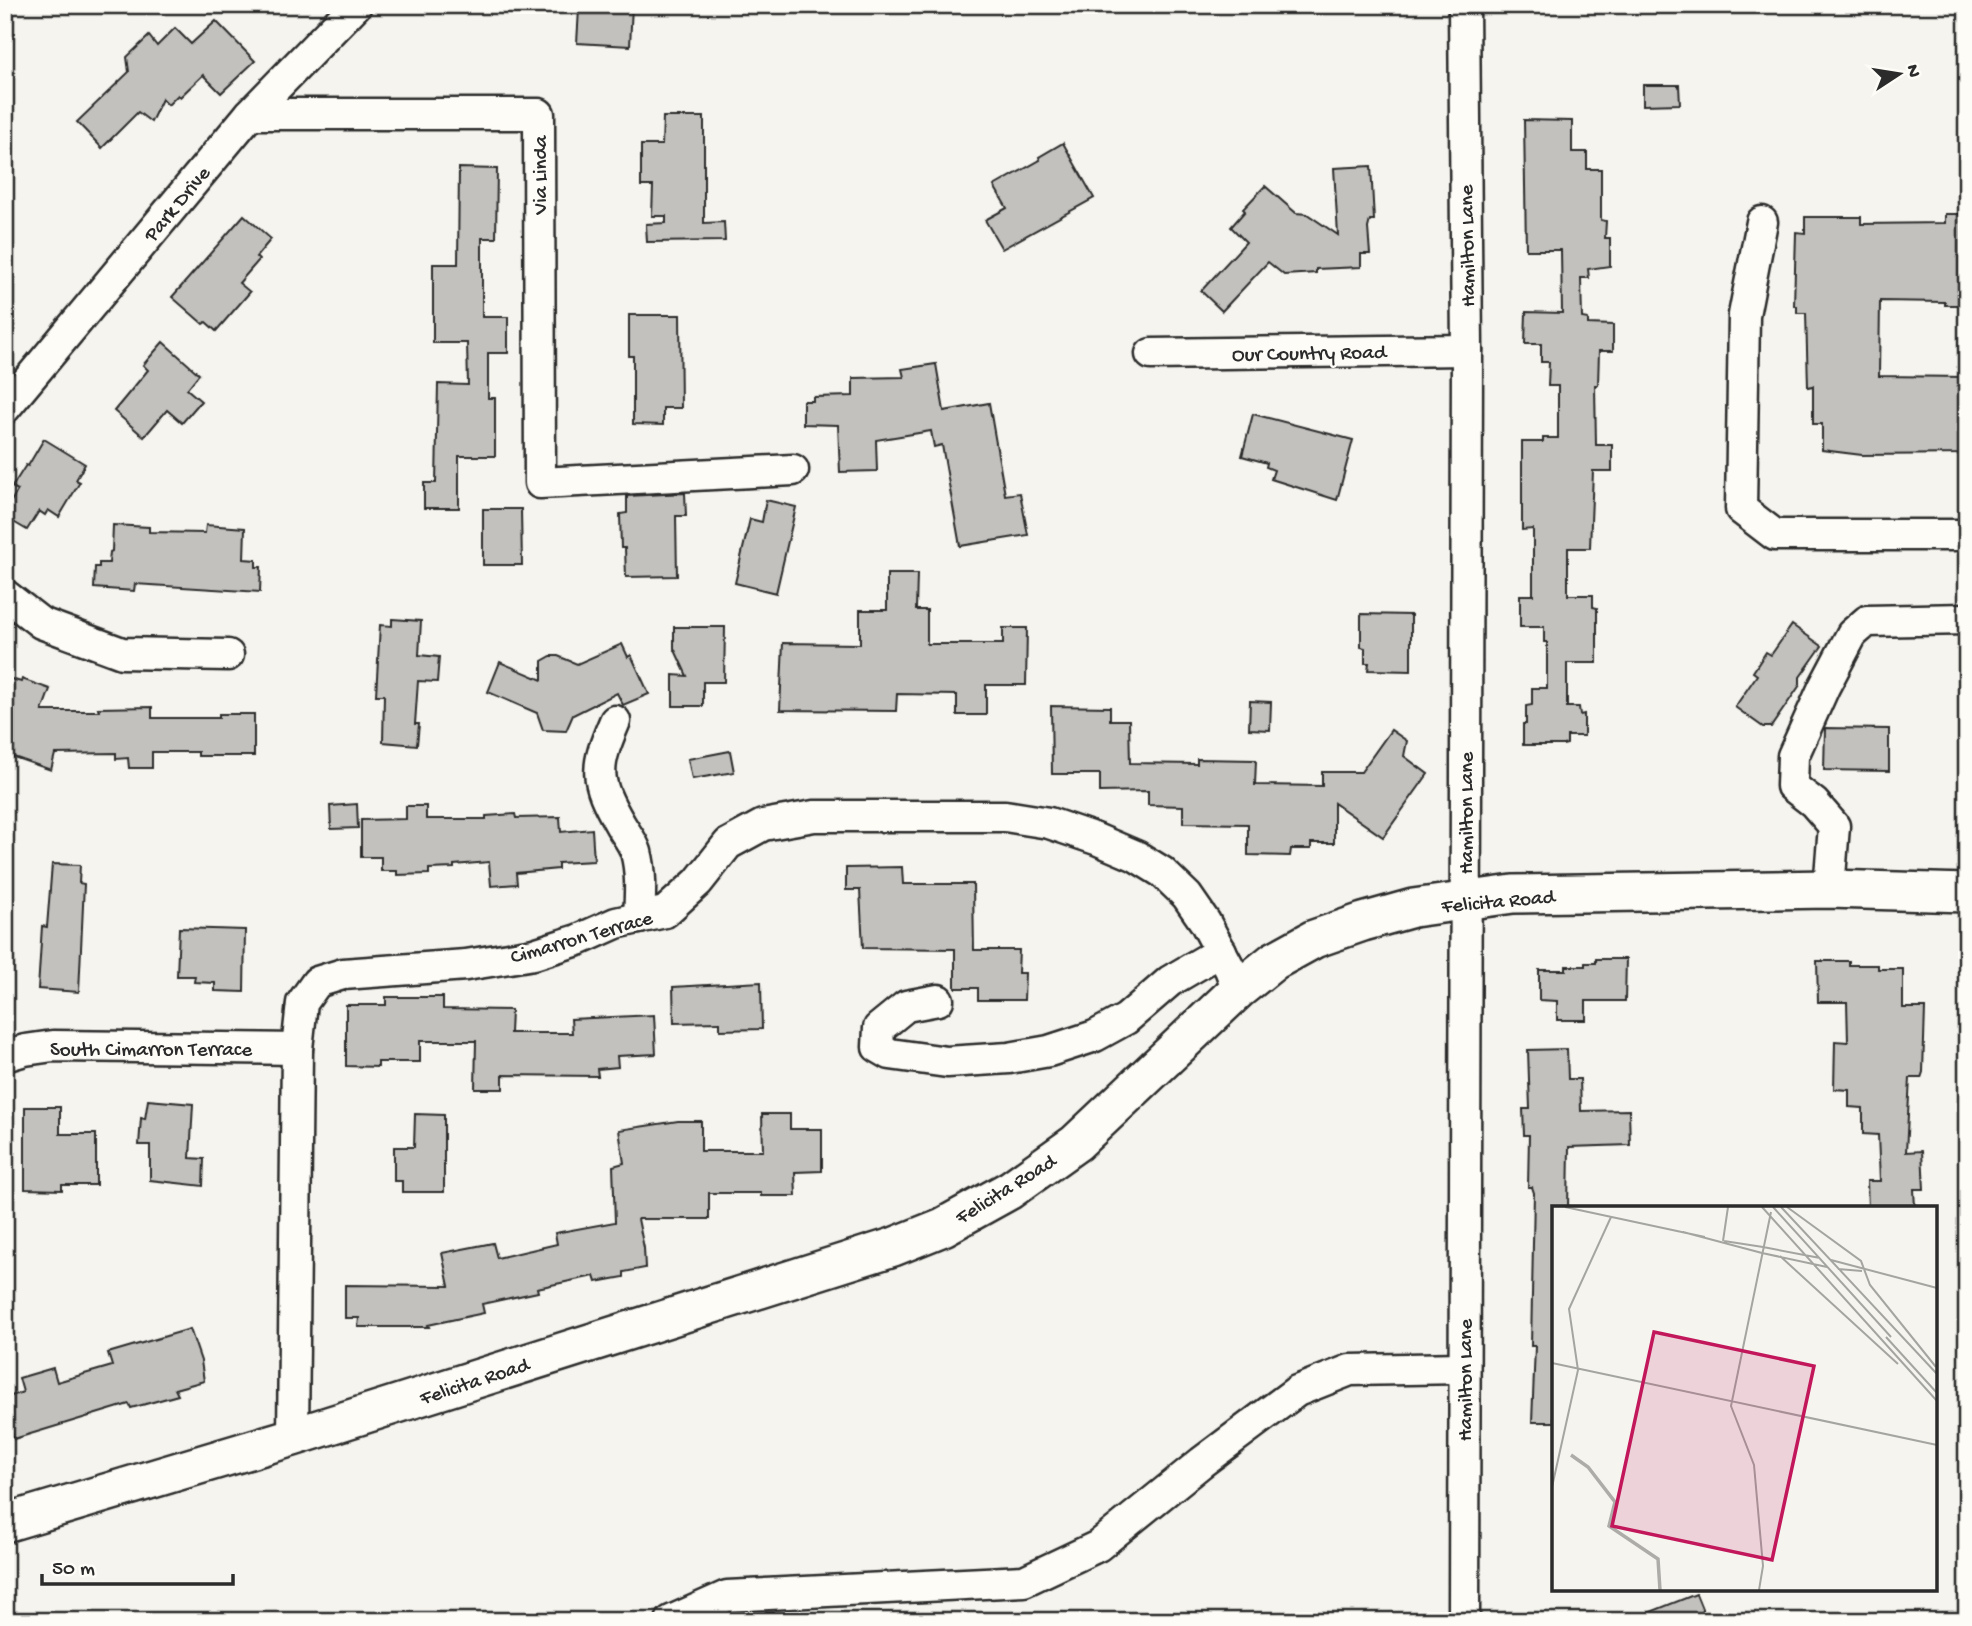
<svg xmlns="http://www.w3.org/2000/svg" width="1972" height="1626" font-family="'Gochi Hand',sans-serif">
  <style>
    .building { fill: #c2c1be; stroke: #2b2b2b; stroke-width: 2 }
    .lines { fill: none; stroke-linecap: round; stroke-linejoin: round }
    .minor-casing { stroke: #2b2b2b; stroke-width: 35 }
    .major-casing { stroke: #2b2b2b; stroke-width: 42 }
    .minor { stroke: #fdfcf7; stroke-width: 30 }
    .major { stroke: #fdfcf7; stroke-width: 37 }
    .labels { text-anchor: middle; stroke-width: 5; stroke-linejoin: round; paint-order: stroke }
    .street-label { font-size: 21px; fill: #2b2b2b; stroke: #fdfcf7 }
    .inset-river { fill: none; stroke: #adaca9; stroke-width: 3.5 }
    .inset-road { fill: none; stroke: #a4a4a1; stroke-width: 2 }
    .view { fill: #c2185b; fill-opacity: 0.15; stroke: #c2185b; stroke-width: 3.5 }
    .inset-edge { fill: none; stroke: #2b2b2b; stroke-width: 3.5 }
  </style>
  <rect width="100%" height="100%" fill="#f5f4ef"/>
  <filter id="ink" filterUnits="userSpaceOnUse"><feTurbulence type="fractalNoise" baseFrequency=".0143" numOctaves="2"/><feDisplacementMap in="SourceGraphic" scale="14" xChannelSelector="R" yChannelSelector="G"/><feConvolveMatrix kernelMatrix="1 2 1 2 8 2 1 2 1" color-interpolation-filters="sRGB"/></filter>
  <g filter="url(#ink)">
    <g class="building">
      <path d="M584,5H632L630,46L577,43L579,9L584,10Z"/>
      <path d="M216,21L255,61L221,93L203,75L180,97L178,95L168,105L162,99L151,122L138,112L102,148L77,122L129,72L127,57L149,36L157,46L175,28L191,44Z"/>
      <path d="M1643,85H1679L1680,104L1643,105Z"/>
      <path d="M663,117H704V223L724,222L725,241L647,242L646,224L666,223V216H652L653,186H641V145H662Z"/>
      <path d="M1524,120L1572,121V152H1587V169H1601V220L1606,221L1605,238H1610V266L1588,269L1589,278H1581L1582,318L1588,319V324L1613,325V351H1599L1598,385H1595L1596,445H1612V471H1593L1590,548H1568V595H1593V607L1597,608V663H1567V707H1579L1580,715L1584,714V736H1567V744L1563,745H1523V724H1526V706L1532,705V688H1547V642H1544V627H1520V595H1533V529L1522,530V442H1543V438H1558V386H1548L1549,362H1541V344H1525L1526,312L1562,313L1561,250H1526Z"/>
      <path d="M1063,143L1094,198L1002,249L985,220L1007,208L994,186L1040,160L1039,157Z"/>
      <path d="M1371,166L1374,220H1370L1368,228L1370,254H1361V267L1316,269V273L1284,275L1268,262L1222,311L1201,291L1246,242L1231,227L1245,211L1243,209L1265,186L1296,213L1307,214L1338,235L1334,168Z"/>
      <path d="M459,168L497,169L496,238H482V317H508V353H488V398H495V456H459V508H424V483H436L438,384L468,385L467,343H433V264H458Z"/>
      <path d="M1945,214H1967V305H1945V302L1880,301L1879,376L1967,377V454L1862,455L1822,450V424H1813V386L1808,387L1806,313H1797V306H1794L1796,232L1805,233V217H1861V224L1945,223Z"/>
      <path d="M244,215L271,239L256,257L259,260L239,283L250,292L216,331L206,322L203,324L172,297Z"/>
      <path d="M629,315H680L681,408H663V425L633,424V356H629Z"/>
      <path d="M163,342L199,374L187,389L201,401L182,423L167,410L144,437L114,411L148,370L143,365Z"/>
      <path d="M936,364L944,411L989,403L1005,495L1020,493L1028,535L960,546L942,445L934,447L931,431L876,440L877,471L840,472L838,425L803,424V401H813V397L853,396V378L904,377L902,369Z"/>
      <path d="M1253,414L1353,440L1337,500L1271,479L1274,470L1266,467L1267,463L1242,456Z"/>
      <path d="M44,439L85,464L76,480L80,482L59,517L48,510L45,515L39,511L27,530L5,517V511L18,490L12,487L26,465L28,466Z"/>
      <path d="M685,493L686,516H676L677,576L626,577L625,548H621L620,514L627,513V496Z"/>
      <path d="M766,500L796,507L776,593L735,583L750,519L762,522Z"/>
      <path d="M483,509H521L522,565H483Z"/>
      <path d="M113,525L149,527V532L205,533L206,525L245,528L244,559L256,560V567H261L260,592L135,584L134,591L94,588L95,567H99V563H109L110,552L112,551Z"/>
      <path d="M887,574H917L916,610H927V644H1003V628H1027L1026,685H986V715H957V695L897,694L896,711L780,710L783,643L860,644V610H887Z"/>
      <path d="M1361,614L1411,615V671L1368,670L1369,663H1365V648L1361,647Z"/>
      <path d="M392,619L421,621L419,655L439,657L437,682L418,681L415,724H419L417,745L383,742L384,695H376L380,625L392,626Z"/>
      <path d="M1792,625L1822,646L1800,677V685L1771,727H1763L1735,707L1757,675L1753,672L1766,652L1771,655Z"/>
      <path d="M674,627H725L724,682H703V706H673V675L687,676L674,648Z"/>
      <path d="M622,644L628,657L631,655L649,694L623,705L617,693L573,715L566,731L543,730L537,713L488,692L500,662L542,680V661L551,656H558L577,664Z"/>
      <path d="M5,677L21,682L22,679L50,689L42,711H99L98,708L152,707V718H219V714H254V756H198V752H152V768H129L128,758L116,759V753L55,754L51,770L5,754Z"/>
      <path d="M1250,701L1271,702L1270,730L1249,729Z"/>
      <path d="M1051,706L1110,707V720H1129L1130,763L1197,764V759L1256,760L1255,785L1322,786V772H1361L1391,730L1407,741L1404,756L1428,774L1383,837L1334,803V843H1311V849H1291L1290,856L1248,855V824L1183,823V806L1148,805V791L1100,792V774H1052Z"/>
      <path d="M1825,728L1889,729V771L1824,770Z"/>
      <path d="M730,751L734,772L692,779L688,759Z"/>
      <path d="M357,804L358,828L331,829L330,806Z"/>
      <path d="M406,806H426V819H486V816L515,814L516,818L560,817L561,832L592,829L594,861L558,863V869L516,873L517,884L491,886L489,862L454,865V868L429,869V874L397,875V871H381V857H361V820L406,819Z"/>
      <path d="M52,864L80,865L79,883L84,884L79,992L38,989L42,926L47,927Z"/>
      <path d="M902,867L903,884H973L974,950H1019L1018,973H1025L1024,1000H978V988H955V949L863,948L860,890H846V868Z"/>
      <path d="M179,928L245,930L244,992L215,991V983L194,982L195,976H177Z"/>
      <path d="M1596,959H1626L1625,1001H1586V1020H1557V1001L1539,1000V970H1566V966H1585V963H1596Z"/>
      <path d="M1817,961H1849V965H1878V969H1903V1008H1925L1923,1072L1921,1078H1910L1906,1152L1922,1151L1924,1189H1914L1915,1208H1868L1867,1181H1880L1878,1135L1863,1134V1108L1849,1107V1090L1834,1089L1835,1041L1848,1042L1847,1002H1818Z"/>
      <path d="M761,982L762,1029L720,1030V1022L674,1023L673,987Z"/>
      <path d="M386,997H443V1009L511,1010L510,1033H572L571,1019L654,1015L656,1054L617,1056L618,1067L597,1069L598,1076L503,1075V1089H475L476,1041H420V1062H378V1067L346,1066V1005H386Z"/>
      <path d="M1567,1049L1568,1079H1580L1581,1111L1629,1110L1630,1145L1569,1147L1568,1208H1554V1422H1532L1535,1346H1531L1534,1193L1532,1187H1528L1529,1135H1524L1523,1109H1530L1528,1050Z"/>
      <path d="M148,1100L193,1104L190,1158L204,1159L203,1186L150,1180V1145H139L141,1118L145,1119Z"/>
      <path d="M25,1107H60V1134H96V1185H62V1190L25,1189Z"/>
      <path d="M415,1114L444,1115V1192H402V1181H394V1147H414Z"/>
      <path d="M762,1114H790V1129H822V1171L795,1172L796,1196H761V1193H709V1219H638L644,1248L645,1268L624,1272V1277L596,1282L594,1276L537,1288L538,1292L482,1304L484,1313L428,1325L429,1327H358L359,1318H345V1285L449,1286L442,1253L493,1243L497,1258L557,1244L555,1233L615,1222L613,1166L624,1163L619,1130L678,1121H701V1151H763Z"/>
      <path d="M190,1329L201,1361L204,1381L175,1389L178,1395L131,1408L129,1404L14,1439L5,1410V1398L23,1392L19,1378L53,1368L57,1382L112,1366L108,1353Z"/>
      <path d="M1696,1594L1707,1621H1631L1630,1620Z"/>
    </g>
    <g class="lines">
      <defs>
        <g id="minor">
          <path d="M250,114H539L540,483L793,470"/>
          <path d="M1762,222L1744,315L1741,509L1775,535H1967"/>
          <path d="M1151,354L1467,350"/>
          <path d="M5,408L250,114L356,5"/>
          <path d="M5,595L41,623L122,653L228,655"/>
          <path d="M615,721C595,768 594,779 620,824C625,833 633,842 636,852C642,874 640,896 639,918"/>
          <path d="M1829,889L1834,826L1814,803L1792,786L1793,756L1824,687L1852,634L1867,621L1967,619"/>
          <path d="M938,1000L906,1006L879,1028L878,1047L890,1054L947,1062L1009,1058L1049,1051L1095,1036L1126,1019L1170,981L1221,951"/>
          <path d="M5,1056L25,1050L53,1046L297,1049"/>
          <path d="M293,1437L297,1049L302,1003L317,982L343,974L466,965L534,954L578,940L616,923L665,912L698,882L728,844L763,825L814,816H1005L1049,823L1096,839L1136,856L1162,872L1187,896L1205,922L1230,969L1238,990"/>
          <path d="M671,1621L727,1596L1024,1581L1098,1546L1202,1462L1297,1391L1350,1370L1464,1368"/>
          <path d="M1464,1621L1467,350L1464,5"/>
        </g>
        <path id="major" d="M5,1523L293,1437L893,1247L943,1227L1010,1190L1076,1143L1238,990L1274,961L1314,939L1363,922L1413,908L1513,894L1829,889L1967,893"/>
      </defs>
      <use href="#minor" class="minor-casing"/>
      <use href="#major" class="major-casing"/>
      <use href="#minor" class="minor"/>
      <use href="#major" class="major"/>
    </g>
  </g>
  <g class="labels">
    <g class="street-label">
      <text transform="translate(539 175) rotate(-90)" y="7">Via Linda</text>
      <text transform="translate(176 203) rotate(-50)" y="7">Park Drive</text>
      <text transform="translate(1466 246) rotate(-91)" y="7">Hamilton Lane</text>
      <text transform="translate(1309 352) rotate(-1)" y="7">Our Country Road</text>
      <text transform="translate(1465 813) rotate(-90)" y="7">Hamilton Lane</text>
      <text transform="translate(1498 900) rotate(-5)" y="7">Felicita Road</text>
      <text transform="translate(581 936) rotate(-16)" y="7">Cimarron Terrace</text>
      <text x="151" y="1055">South Cimarron Terrace</text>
      <text transform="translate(1005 1188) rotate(-32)" y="7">Felicita Road</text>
      <text transform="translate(474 1380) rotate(-18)" y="7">Felicita Road</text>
      <text transform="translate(1464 1380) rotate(-90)" y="7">Hamilton Lane</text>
    </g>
  </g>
  <g transform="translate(1552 1206)">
    <rect width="385" height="385" fill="#f5f4ef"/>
    <path class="inset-river" d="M19,249L36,261L63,296L57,320L106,353L108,384"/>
    <path class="inset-road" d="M13,1L153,31M210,1L385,195M221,1L339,131M229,1L385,168M235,1L309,55L318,79L384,161M131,26L210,47M171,35L176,1M172,35L211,41M211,41L268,52M210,47L275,61M228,50L346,158M279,54L385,82M286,63L310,65M334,131L385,187M0,157L385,239M0,281L26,164L17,103L59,11M207,384L211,360L202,259L179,200L219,6"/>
    <path class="view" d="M102,126L262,160L220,354L60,320Z"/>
    <rect width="385" height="385" class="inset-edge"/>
  </g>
  <rect width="1972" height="1626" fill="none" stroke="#fdfcf7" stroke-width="28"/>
  <rect x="14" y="14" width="1944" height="1598" fill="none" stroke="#2b2b2b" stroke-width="2.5" filter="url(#ink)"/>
  <g transform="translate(1899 74) rotate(78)" stroke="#fdfcf7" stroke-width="5" paint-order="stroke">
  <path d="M0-5L12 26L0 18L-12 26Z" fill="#2b2b2b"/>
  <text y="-10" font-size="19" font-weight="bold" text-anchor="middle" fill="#2b2b2b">N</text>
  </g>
  <path d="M42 1574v10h191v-10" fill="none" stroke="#2b2b2b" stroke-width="3.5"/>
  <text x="52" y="1574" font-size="21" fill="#2b2b2b" stroke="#fdfcf7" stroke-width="5" paint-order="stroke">50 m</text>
</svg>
